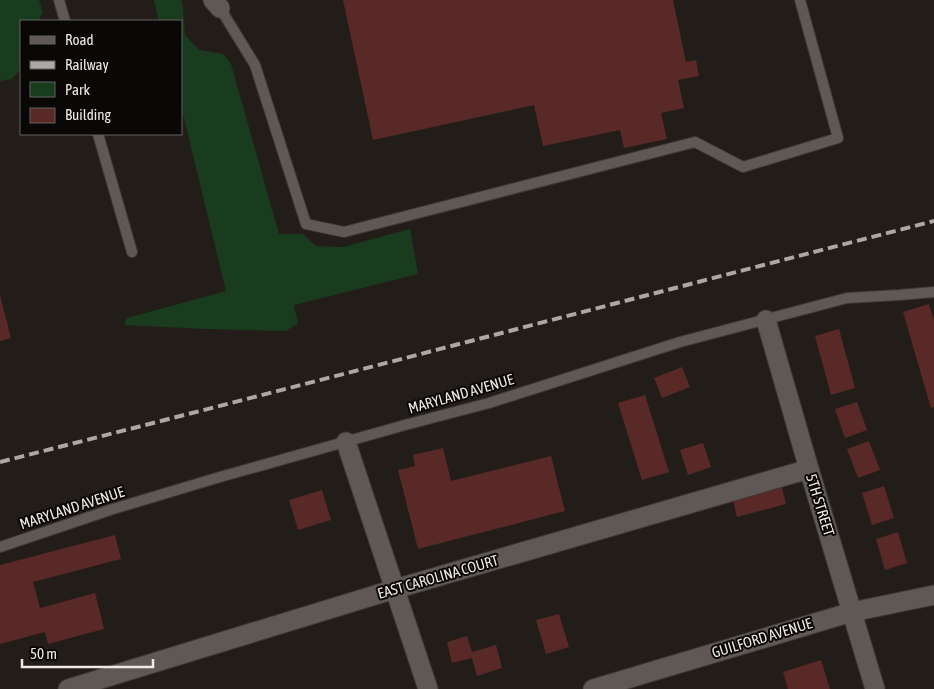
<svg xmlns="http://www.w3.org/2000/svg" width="934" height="689" font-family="'Asap Condensed',sans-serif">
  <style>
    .green { fill: #183c1d }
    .building { fill: #582927 }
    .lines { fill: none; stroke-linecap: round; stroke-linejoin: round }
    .service-casing { stroke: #3e3937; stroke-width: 12 }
    .minor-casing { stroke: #3e3937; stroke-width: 21 }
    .service { stroke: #605854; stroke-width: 10 }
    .minor { stroke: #605854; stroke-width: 19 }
    .rail { stroke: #ada8a5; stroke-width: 4; stroke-dasharray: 10 5; stroke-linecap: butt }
    .labels { text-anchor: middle; stroke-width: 4; stroke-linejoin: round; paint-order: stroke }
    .street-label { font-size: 15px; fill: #eee9e7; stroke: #0a0807 }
  </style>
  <rect width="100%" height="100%" fill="#231d19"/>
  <g class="green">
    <path d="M0,0H39L43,13L40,16V21H21V69L12,79L0,81Z"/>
    <path d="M154,0H181L183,7L185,35L199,50L223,54L231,64L279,234H303L316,246L343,247L410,229L418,274L294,305L298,323L286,331L206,329L124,325L127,318L226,291L181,106V21H159Z"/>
  </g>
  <g class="building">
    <path d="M343,0H673L686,62L696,60L699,76L678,80L684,108L661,113L667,139L624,148L620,130L543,146L534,105L373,140Z"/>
    <path d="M0,295L11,338L0,341Z"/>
    <path d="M929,304L934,320V407L931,408L903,312Z"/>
    <path d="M839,329L855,388L831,395L815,336Z"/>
    <path d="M682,367L690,387L662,398L654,378Z"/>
    <path d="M645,395L669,472L642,480L618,403Z"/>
    <path d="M857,402L867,430L845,438L835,409Z"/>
    <path d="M869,441L880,470L858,478L847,449Z"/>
    <path d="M703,443L711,467L688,475L680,450Z"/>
    <path d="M443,448L451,481L551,456L565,511L418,549L398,470L415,466L413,455Z"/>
    <path d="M780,480L786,504L737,517L731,492Z"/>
    <path d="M884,486L894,518L872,525L862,493Z"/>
    <path d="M322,490L331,520L298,530L289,500Z"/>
    <path d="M898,532L907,563L885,570L876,539Z"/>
    <path d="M115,535L121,559L33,582L40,608L95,593L104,629L48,644L45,632L0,644V565Z"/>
    <path d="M559,614L569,647L546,654L536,620Z"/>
    <path d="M467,636L472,652L496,645L502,668L477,676L472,658L452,663L447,642Z"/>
    <path d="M821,660L830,689H788L783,672Z"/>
  </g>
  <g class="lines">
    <defs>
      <g id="service">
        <path d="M59,0L65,21"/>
        <path d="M220,8L255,65L306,224L344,232L695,142L743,167L838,138L800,0"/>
        <path d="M98,134L132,252"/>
        <path d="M0,547L113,509L220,477L405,425L489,403L680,342L847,298L899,295L934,292"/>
      </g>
      <g id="minor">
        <path d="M213,0L220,8"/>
        <path d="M766,320L809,469L875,689"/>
        <path d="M346,442L428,689"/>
        <path d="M68,689L395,589L809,469"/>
        <path d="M593,689L852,612L934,595"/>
      </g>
    </defs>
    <use href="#service" class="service-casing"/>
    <use href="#minor" class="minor-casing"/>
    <use href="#service" class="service"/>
    <use href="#minor" class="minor"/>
    <path class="rail" d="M0,462C312,383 623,301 934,221"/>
  </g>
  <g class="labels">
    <g class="street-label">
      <text transform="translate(461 394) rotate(-16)" y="5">MARYLAND AVENUE</text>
      <text transform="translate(820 505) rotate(73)" y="5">5TH STREET</text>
      <text transform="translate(72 508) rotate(-18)" y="5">MARYLAND AVENUE</text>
      <text transform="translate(438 577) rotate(-16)" y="5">EAST CAROLINA COURT</text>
      <text transform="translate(762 638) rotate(-17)" y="5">GUILFORD AVENUE</text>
    </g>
  </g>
  <rect x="20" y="20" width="162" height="115" fill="#0a0807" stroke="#656261"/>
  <rect x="30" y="36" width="25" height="8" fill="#605854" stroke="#656261"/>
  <text x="65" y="45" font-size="15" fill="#eee9e7">Road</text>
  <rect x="30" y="61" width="25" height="8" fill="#ada8a5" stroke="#656261"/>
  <text x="65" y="70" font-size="15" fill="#eee9e7">Railway</text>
  <rect x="30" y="82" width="25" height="15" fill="#183c1d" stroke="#656261"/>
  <text x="65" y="95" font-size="15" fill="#eee9e7">Park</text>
  <rect x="30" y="108" width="25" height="15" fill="#582927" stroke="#656261"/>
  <text x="65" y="120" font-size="15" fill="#eee9e7">Building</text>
  <path d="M22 659v8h131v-8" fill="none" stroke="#eee9e7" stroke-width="2.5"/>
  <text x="30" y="659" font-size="15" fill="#eee9e7" stroke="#0a0807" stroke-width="4" paint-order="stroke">50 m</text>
</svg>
